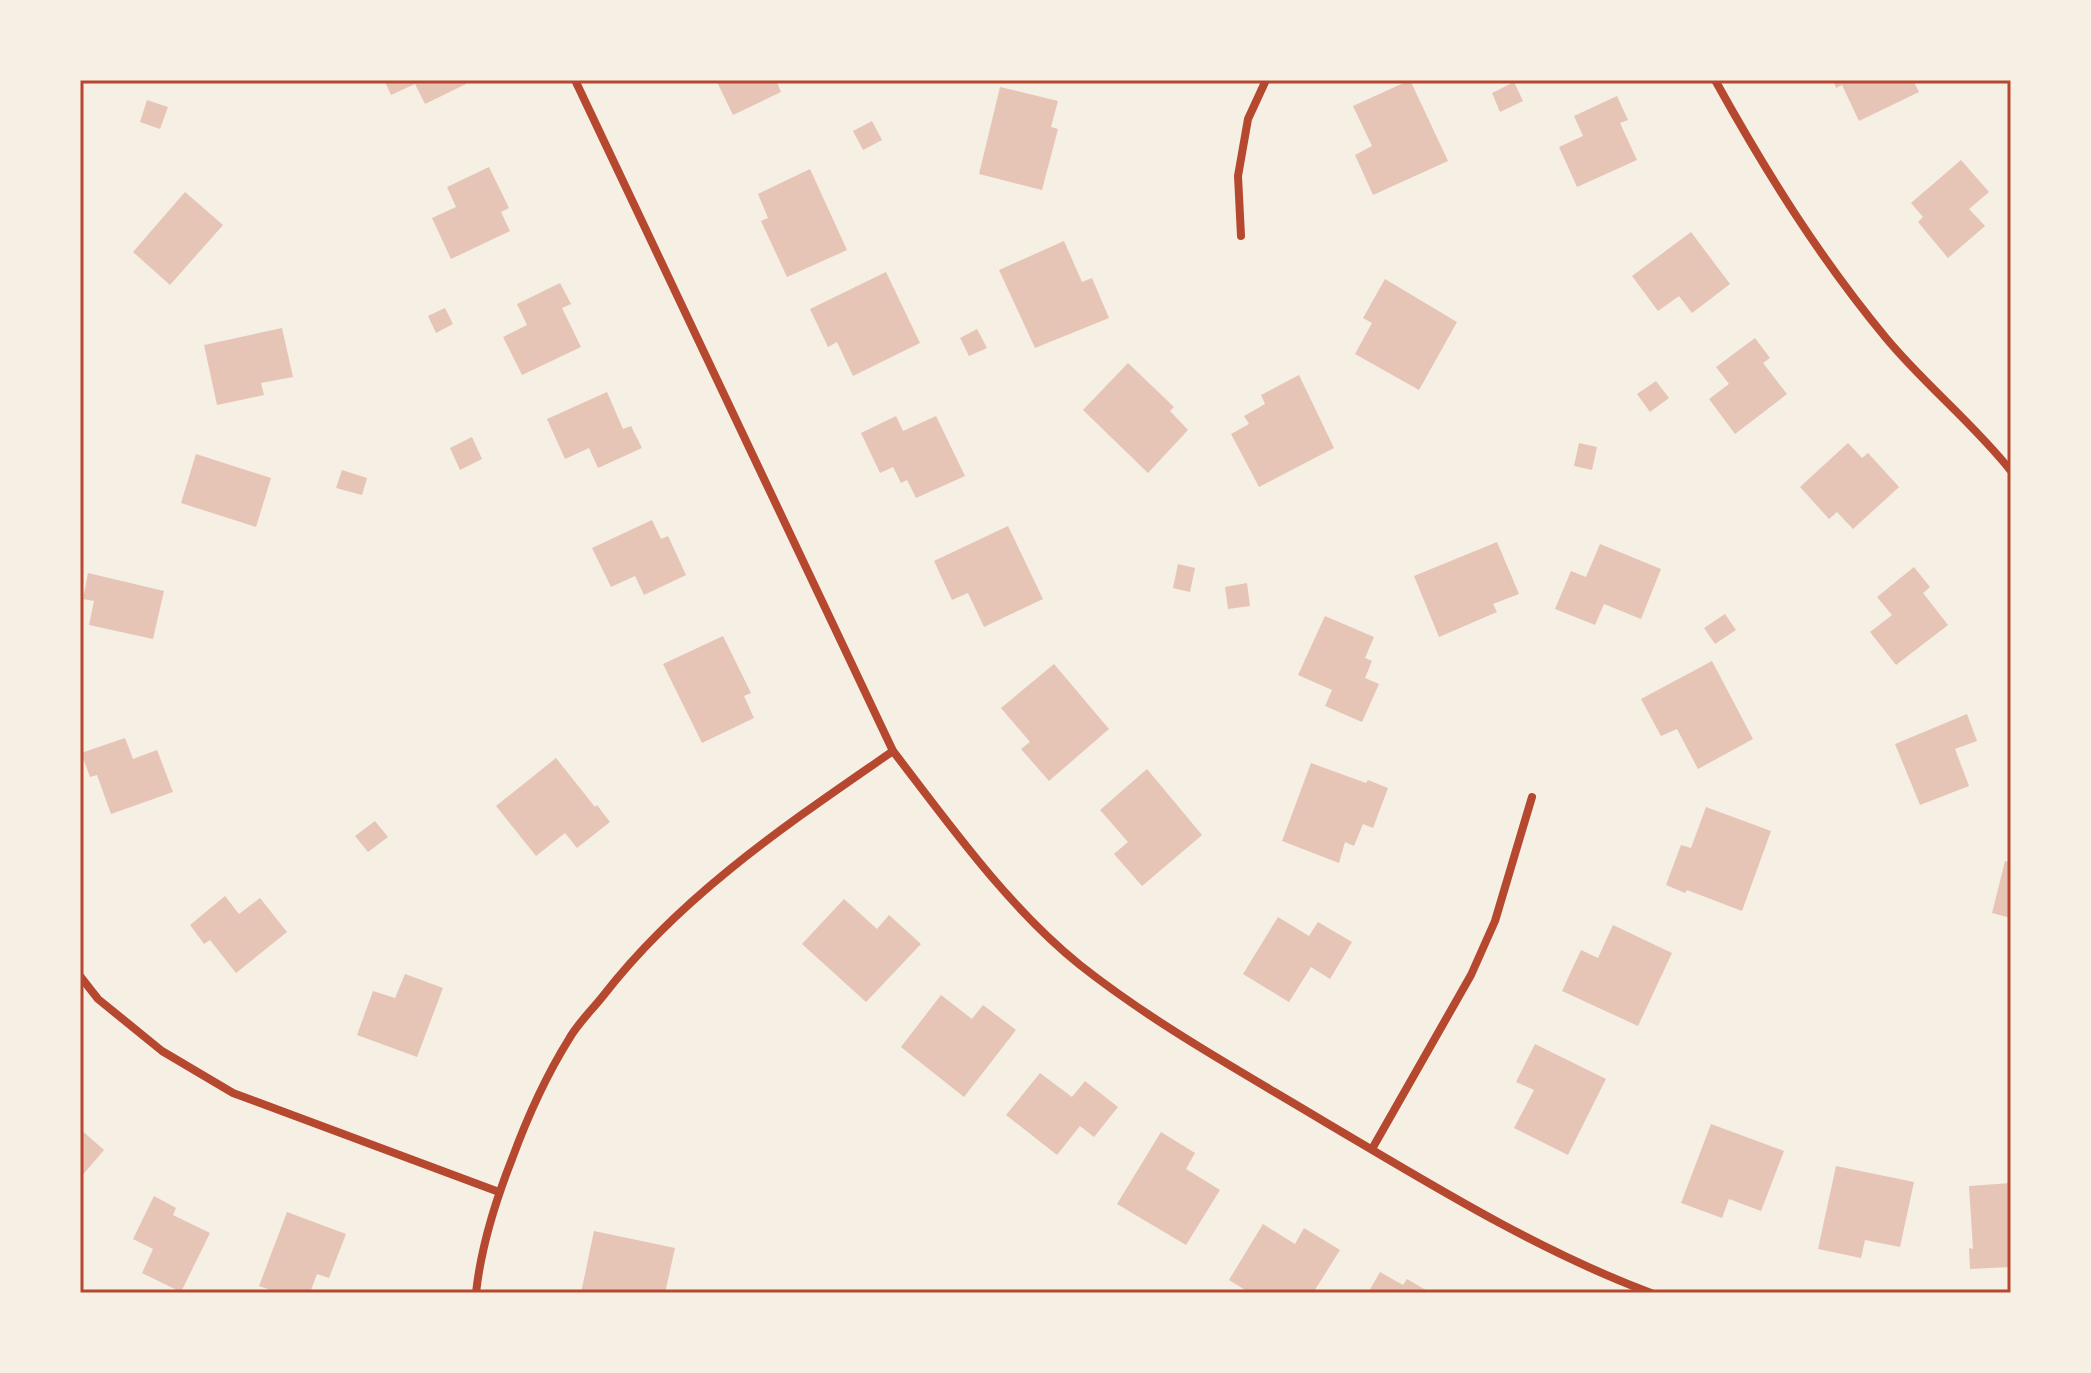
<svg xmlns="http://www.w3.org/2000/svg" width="2091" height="1373" font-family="Mulish,sans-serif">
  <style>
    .building { fill: #e6c5b7 }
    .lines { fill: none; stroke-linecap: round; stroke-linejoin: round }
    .minor { stroke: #b5482f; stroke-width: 8 }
    .neatline { fill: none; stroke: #b5482f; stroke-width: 3 }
  </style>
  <rect width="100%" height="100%" fill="#f6efe4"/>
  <g class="building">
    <path d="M384,80H464L466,84L425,104L415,84L391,95Z"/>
    <path d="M716,80H776L781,92L733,115Z"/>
    <path d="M1410,80L1448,161L1373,195L1355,155L1372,146L1353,106Z"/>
    <path d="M1833,80H1913L1919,92L1859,121L1842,85L1836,88Z"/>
    <path d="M1514,82L1523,101L1500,112L1492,93Z"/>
    <path d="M1000,87L1058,101L1051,127L1058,129L1042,190L979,174Z"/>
    <path d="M1617,96L1628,120L1620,123L1637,160L1577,187L1559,147L1583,136L1574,116Z"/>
    <path d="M147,100L168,107L160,129L140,122Z"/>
    <path d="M872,121L882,140L863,150L853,131Z"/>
    <path d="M1961,160L1989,192L1969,209L1985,226L1948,258L1918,222L1923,217L1911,203Z"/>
    <path d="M489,167L509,208L501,212L510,231L451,259L432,218L456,207L447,187Z"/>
    <path d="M810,169L847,250L787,277L761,221L768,218L758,194Z"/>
    <path d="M185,192L223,225L170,285L133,252Z"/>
    <path d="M1691,232L1730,284L1692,313L1679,296L1658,311L1632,276Z"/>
    <path d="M1064,241L1082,282L1092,278L1109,318L1035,348L999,270Z"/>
    <path d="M886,272L920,343L853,376L837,342L828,347L810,309Z"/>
    <path d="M1385,279L1457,322L1419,390L1355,354L1372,323L1363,318Z"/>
    <path d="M560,283L571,304L562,308L581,347L522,375L503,337L527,325L517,304Z"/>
    <path d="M445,308L453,324L436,333L428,316Z"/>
    <path d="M282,328L293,377L261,383L264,395L217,405L204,345Z"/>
    <path d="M977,329L987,348L969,356L960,338Z"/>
    <path d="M1755,338L1770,358L1763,363L1787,394L1735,434L1709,399L1729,384L1716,367Z"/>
    <path d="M1128,363L1174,407L1170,411L1188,430L1148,473L1083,410Z"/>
    <path d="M1299,375L1334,448L1259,487L1231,434L1249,424L1244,416L1265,404L1261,395Z"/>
    <path d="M1656,381L1669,398L1650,412L1637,394Z"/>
    <path d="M607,392L623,429L631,426L642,448L598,468L589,448L565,459L547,419Z"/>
    <path d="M896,416L903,431L936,416L965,476L916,498L907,480L901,483L893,467L880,473L861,433Z"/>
    <path d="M472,437L482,459L460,470L450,448Z"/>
    <path d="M1579,443L1597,447L1592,470L1574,466Z"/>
    <path d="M1848,443L1862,458L1868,453L1899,487L1853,529L1837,512L1829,519L1800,487Z"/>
    <path d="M196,454L271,478L256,527L181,503Z"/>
    <path d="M342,470L367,478L362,495L336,488Z"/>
    <path d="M652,520L661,539L668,536L686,575L644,595L635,576L611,587L592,548Z"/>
    <path d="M1008,526L1043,599L984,627L968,593L952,600L934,561Z"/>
    <path d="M1497,542L1519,594L1493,604L1497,612L1439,637L1414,576Z"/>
    <path d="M1600,544L1661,569L1641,619L1604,604L1595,625L1555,609L1571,571L1586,577Z"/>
    <path d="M1178,564L1195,568L1190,592L1173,588Z"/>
    <path d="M1914,567L1930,587L1923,593L1948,625L1896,665L1870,632L1892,615L1877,597Z"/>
    <path d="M88,573L164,591L153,639L89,625L94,601L83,599Z"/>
    <path d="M1247,583L1250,606L1228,609L1225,587Z"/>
    <path d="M1725,614L1736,630L1715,644L1704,628Z"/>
    <path d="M1325,616L1374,637L1365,658L1372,661L1365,678L1379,684L1362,722L1325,706L1332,690L1298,675Z"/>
    <path d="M723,636L751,693L744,696L754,718L702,743L663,664Z"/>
    <path d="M1712,661L1753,739L1698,769L1677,729L1661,736L1641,699Z"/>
    <path d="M1054,664L1109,729L1049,781L1021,749L1030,742L1001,708Z"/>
    <path d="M1967,714L1977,741L1955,749L1969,786L1920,805L1895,744Z"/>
    <path d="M125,738L133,759L157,750L173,792L111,814L97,775L90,777L81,753Z"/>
    <path d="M556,758L595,807L597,805L610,822L577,848L565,833L536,856L496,806Z"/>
    <path d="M1311,763L1366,783L1368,780L1388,788L1373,828L1363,824L1354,846L1345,842L1339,863L1282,841Z"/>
    <path d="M1147,769L1202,835L1142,886L1114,854L1128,842L1100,810Z"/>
    <path d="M1706,807L1771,831L1742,911L1687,890L1685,893L1666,885L1681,845L1691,848Z"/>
    <path d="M375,821L388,837L368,852L355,836Z"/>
    <path d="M2005,861L2011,863V918L1992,913Z"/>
    <path d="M225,896L239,914L260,898L287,932L236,973L210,940L204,944L190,925Z"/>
    <path d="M844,899L877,929L889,915L921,944L866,1002L802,944Z"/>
    <path d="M1278,917L1309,936L1318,922L1352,942L1330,979L1311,967L1289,1002L1243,974Z"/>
    <path d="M1613,925L1672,953L1638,1026L1562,991L1581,950L1598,958Z"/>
    <path d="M405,974L443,988L417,1057L357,1035L373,991L395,998Z"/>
    <path d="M941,995L972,1019L983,1005L1016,1030L964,1097L901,1047Z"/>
    <path d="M1535,1044L1606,1079L1568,1155L1514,1128L1534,1090L1516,1082Z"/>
    <path d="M1040,1073L1072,1097L1085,1081L1118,1107L1094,1137L1080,1126L1057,1155L1006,1115Z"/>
    <path d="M1711,1124L1784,1151L1761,1211L1729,1199L1722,1218L1681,1203Z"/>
    <path d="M80,1129L104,1150L80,1178Z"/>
    <path d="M1161,1132L1195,1153L1186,1169L1220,1190L1186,1245L1117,1204Z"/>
    <path d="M1836,1166L1914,1182L1900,1247L1865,1240L1861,1258L1818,1249Z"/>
    <path d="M2011,1183V1267L1970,1269L1969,1248L1973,1249L1969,1186Z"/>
    <path d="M154,1196L176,1208L173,1215L210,1233L181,1292L142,1273L153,1249L133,1239Z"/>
    <path d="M287,1212L346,1234L329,1278L317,1274L310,1293H279L259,1286Z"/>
    <path d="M1263,1224L1295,1244L1304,1228L1340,1250L1313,1293H1250L1229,1280Z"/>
    <path d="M594,1231L675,1248L665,1293H581Z"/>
    <path d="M1380,1272L1403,1285L1407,1279L1431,1293H1368Z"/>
  </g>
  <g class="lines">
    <g class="minor">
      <path d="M575,80L893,751C949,824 1008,907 1080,965C1156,1025 1242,1072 1325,1122C1430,1184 1536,1250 1651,1293"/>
      <path d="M1715,80C1766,172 1819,257 1886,338C1925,385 1973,423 2011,471"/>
      <path d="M1241,236L1238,176L1248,119L1266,80"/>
      <path d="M80,976L98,999L162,1051L233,1093L499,1192"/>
      <path d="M1372,1149L1471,975L1495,921L1532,797"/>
      <path d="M476,1293C481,1247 495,1202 512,1159C527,1118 546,1076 569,1039C578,1023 592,1010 603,996C682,894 789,823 893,751"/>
    </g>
  </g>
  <rect width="2091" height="1373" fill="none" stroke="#f6efe4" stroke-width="164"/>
  <rect x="82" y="82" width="1927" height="1209" class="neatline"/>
</svg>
